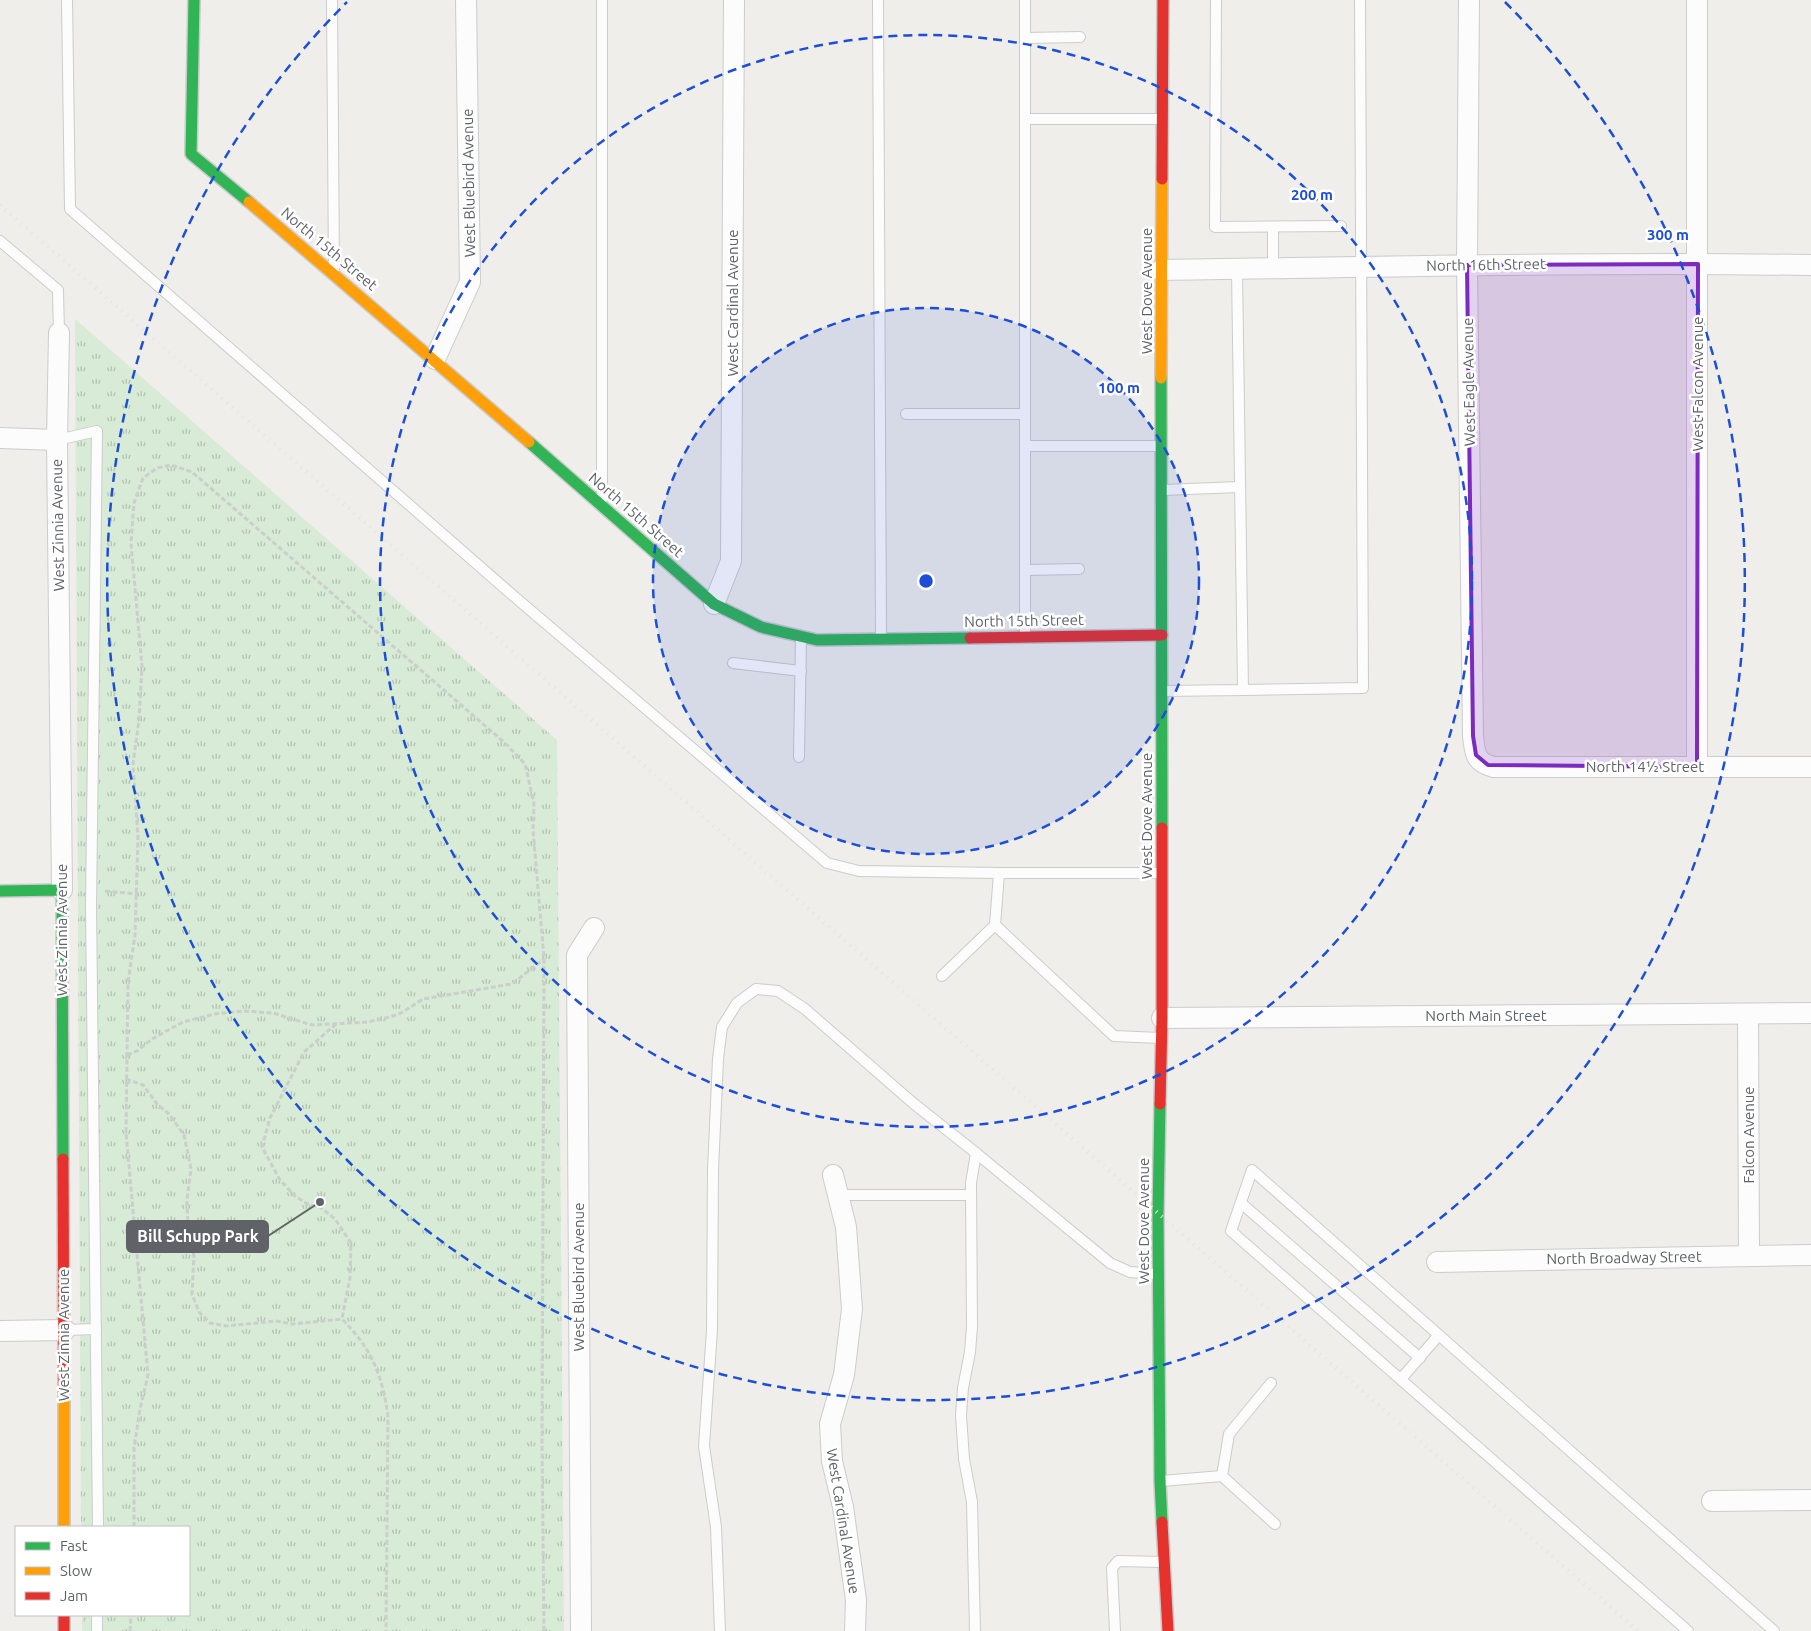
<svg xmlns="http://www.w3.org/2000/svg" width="1811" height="1631" font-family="Ubuntu,sans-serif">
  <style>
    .grass { fill: url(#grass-tufts) }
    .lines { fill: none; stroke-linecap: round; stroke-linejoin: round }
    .lane-casing { stroke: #cbcccc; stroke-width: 12 }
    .street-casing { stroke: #cbcccc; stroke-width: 22 }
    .fast-casing { stroke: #cacacb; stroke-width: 14 }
    .slow-casing { stroke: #cacacb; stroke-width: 14 }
    .jam-casing { stroke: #cacacb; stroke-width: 14 }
    .path { stroke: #cacfcc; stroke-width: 3; stroke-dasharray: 5 2.5; stroke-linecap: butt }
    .lane { stroke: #fdfcfc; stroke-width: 10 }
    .street { stroke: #fdfcfc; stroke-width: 20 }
    .fast { stroke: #30b455; stroke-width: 11 }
    .slow { stroke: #ff9f0a; stroke-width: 11 }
    .jam { stroke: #e5322d; stroke-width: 11 }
    .rail { stroke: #e4e4e4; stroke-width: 4; stroke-dasharray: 1 6; stroke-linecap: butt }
    .marked { fill: #7b2cbf; fill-opacity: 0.2; stroke: #7b2cbf; stroke-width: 4; stroke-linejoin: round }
    .ring { fill: none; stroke: #1d4ed8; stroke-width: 2.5; stroke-dasharray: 9 6 }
    .labels { text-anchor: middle; stroke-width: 5; stroke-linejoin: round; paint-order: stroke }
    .street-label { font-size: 15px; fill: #5f6368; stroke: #fff }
    .centre { fill: #1d4ed8; stroke: #fff; stroke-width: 2.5 }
    .ring-label { font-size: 15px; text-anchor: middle; font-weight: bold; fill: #1d4ed8; stroke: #fff; stroke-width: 5; stroke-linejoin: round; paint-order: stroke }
    .leader { fill: none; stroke: #5f6368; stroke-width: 2 }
    .callout-dot { fill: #5f6368; stroke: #fff; stroke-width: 2 }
    .callout { fill: #5f6368; stroke: #5f6368; stroke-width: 2 }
    .callout-label { font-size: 16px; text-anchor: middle; font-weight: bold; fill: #fff }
  </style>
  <defs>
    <pattern id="grass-tufts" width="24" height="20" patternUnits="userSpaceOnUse" patternTransform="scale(1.25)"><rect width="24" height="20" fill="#d8ebd6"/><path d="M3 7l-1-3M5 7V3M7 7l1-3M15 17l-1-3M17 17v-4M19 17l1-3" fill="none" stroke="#b2c2b1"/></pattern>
  </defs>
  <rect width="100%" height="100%" fill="#efeeea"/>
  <path class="grass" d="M75,319L557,740L564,1631H82V1615H189V1527H81Z"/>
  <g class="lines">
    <defs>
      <g id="lane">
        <path d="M67,0L70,209L516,598L827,863L859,871L999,873"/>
        <path d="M332,0L334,269"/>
        <path d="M878,0L881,638"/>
        <path d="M1025,0V636"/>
        <path d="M1216,0L1215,227L1341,226"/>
        <path d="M1025,38L1080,37"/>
        <path d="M1025,119H1161"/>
        <path d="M1273,227V268"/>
        <path d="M0,241L58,290L59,333"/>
        <path d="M906,414H1025"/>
        <path d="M57,440L97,431L91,906L98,1527"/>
        <path d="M1025,446H1159"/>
        <path d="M1163,490L1239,487"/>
        <path d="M602,499V0"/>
        <path d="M1025,570L1079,569"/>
        <path d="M733,663L801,671"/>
        <path d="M1243,690L1363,688L1360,0"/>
        <path d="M1162,691L1243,690L1237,269"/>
        <path d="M799,757L801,637"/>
        <path d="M942,976L995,925"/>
        <path d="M1160,1038L1114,1036L995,925L999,873H1161"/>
        <path d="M838,1195H971"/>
        <path d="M1241,1203L1420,1358"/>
        <path d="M65,1330L96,1329"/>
        <path d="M1401,1379L1438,1336"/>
        <path d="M1271,1383L1229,1434L1222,1476L1275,1524"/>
        <path d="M1161,1481L1222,1476"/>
        <path d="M97,1631V1615"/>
        <path d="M720,1631L716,1527L704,1446L712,1330L713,1170L718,1059L722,1027L737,1003L756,989L778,991L805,1009L913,1103L976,1153"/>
        <path d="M975,1631L972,1502L964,1459L961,1415L963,1388L970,1352L972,1327L971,1183L976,1153L1110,1263L1130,1272L1157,1274"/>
        <path d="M1115,1631L1112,1568L1118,1561L1163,1562"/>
        <path d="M1688,1631L1231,1231L1252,1170L1774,1631"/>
      </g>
      <g id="street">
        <path d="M1469,0L1467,265L1473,736C1475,754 1475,762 1494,767H1811"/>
        <path d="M1697,0V767"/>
        <path d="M1161,270C1378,267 1594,262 1811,265"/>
        <path d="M59,333L57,440L62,890"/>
        <path d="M435,359L470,282L466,0"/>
        <path d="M0,438L57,440"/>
        <path d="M714,604L731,561L734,0"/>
        <path d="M1748,1014L1749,1256"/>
        <path d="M1162,1018L1811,1013"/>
        <path d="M833,1175L846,1227L852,1309L844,1375L830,1424L832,1461L843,1507L856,1600L855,1631"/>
        <path d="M1437,1262L1811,1255"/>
        <path d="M0,1331L65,1330"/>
        <path d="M1712,1501L1811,1500"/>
        <path d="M581,1631L577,955L594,928"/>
      </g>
      <g id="fast">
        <path d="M194,0L191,154L249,202"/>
        <path d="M1161,378L1162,828"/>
        <path d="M529,442L714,604L761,627L817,640L970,638"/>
        <path d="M0,891L62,890L63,1159"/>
        <path d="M1160,1104L1158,1215L1160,1481L1162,1522"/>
      </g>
      <g id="slow">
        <path d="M249,202L529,442"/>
        <path d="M1161,378L1162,179"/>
        <path d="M64,1395V1527"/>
      </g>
      <g id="jam">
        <path d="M1162,179L1163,0"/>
        <path d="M970,638L1162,635"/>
        <path d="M1160,1104L1162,1018V828"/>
        <path d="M63,1159L64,1395"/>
        <path d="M1162,1522L1168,1631"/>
        <path d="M64,1615V1631"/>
      </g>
    </defs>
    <use href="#lane" class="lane-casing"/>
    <use href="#street" class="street-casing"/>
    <use href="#fast" class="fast-casing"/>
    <use href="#slow" class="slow-casing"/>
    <use href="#jam" class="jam-casing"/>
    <g class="path">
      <path d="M105,891L137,894"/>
      <path d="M336,1024L304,1052L270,1118L262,1147L280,1180L295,1196L309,1205L320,1207L335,1219L351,1243L350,1278L342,1319C372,1349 382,1375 388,1416L386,1631"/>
      <path d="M127,1055L137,1051L152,1039L183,1022L215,1014L243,1011L273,1013L312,1025L368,1022L390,1017L401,1013L423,999L512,984L544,959"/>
      <path d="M126,1079L143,1085L157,1104L169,1114L184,1135L191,1169L187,1199L188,1231L194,1256L192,1294L199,1312L210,1323L227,1326L276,1321L293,1324L342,1319"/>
      <path d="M134,1527V1448L140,1409L148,1375L126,1133L128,982L135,935L138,838L133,764L139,720L142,666L131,544L134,503L143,478L157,468L171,465L192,472L505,743L525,764L534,804L533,830L544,958L542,1441L544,1631"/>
      <path d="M130,1631L131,1615"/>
    </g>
    <use href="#lane" class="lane"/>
    <use href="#street" class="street"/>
    <use href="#fast" class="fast"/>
    <use href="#slow" class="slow"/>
    <use href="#jam" class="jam"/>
    <path class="rail" d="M0,205L1638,1631"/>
  </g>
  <path class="marked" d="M1698,264L1697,767L1488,765L1476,755L1473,736L1467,265Z"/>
  <circle cx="926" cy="581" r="273" fill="#1d4ed8" fill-opacity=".12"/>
  <g class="ring">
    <circle cx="926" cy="581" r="273"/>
    <circle cx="926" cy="581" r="546"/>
    <path d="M1505 2A819 819 0 1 1 347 2"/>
  </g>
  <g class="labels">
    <g class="street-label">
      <text transform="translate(469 183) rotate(-91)" y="5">West Bluebird Avenue</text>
      <text transform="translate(329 249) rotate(40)" y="5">North 15th Street</text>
      <text transform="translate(1486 265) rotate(-1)" y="5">North 16th Street</text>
      <text transform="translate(1147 291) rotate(-90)" y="5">West Dove Avenue</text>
      <text transform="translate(733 303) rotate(-90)" y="5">West Cardinal Avenue</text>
      <text transform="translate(1469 382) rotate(-91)" y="5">West Eagle Avenue</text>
      <text transform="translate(1698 384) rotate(-90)" y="5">West Falcon Avenue</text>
      <text transform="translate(636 515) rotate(41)" y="5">North 15th Street</text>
      <text transform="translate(58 525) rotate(-91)" y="5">West Zinnia Avenue</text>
      <text transform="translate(1024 621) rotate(-1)" y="5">North 15th Street</text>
      <text x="1645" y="772">North 14½ Street</text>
      <text transform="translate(1147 816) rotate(-90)" y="5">West Dove Avenue</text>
      <text transform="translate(62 930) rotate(-90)" y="5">West Zinnia Avenue</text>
      <text x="1486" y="1021">North Main Street</text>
      <text transform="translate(1749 1135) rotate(-90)" y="5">Falcon Avenue</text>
      <text transform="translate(1144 1221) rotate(-90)" y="5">West Dove Avenue</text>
      <text transform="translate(1624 1258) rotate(-1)" y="5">North Broadway Street</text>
      <text transform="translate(579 1277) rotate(-90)" y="5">West Bluebird Avenue</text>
      <text transform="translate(64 1335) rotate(-90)" y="5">West Zinnia Avenue</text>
      <text transform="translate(843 1521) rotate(81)" y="5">West Cardinal Avenue</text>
    </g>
  </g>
  <circle cx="926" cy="581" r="8" class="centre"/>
  <g class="ring-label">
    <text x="1312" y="200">200 m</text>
    <text x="1668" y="240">300 m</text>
    <text x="1119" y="393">100 m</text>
  </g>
  <path class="leader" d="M320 1202L268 1236"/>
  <circle class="callout-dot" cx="320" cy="1202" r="5"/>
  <rect class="callout" x="127" y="1221" width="141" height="31" rx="5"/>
  <g class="callout-label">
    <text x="198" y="1242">Bill Schupp Park</text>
  </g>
  <rect x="15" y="1526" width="175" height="90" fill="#ffffff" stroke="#bfc1c3"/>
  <rect x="25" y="1542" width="25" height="8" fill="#30b455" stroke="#bfc1c3"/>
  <text x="60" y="1551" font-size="15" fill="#5f6368">Fast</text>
  <rect x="25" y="1567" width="25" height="8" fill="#ff9f0a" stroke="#bfc1c3"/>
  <text x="60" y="1576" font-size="15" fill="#5f6368">Slow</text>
  <rect x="25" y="1592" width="25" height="8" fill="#e5322d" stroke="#bfc1c3"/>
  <text x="60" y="1601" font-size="15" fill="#5f6368">Jam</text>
</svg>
